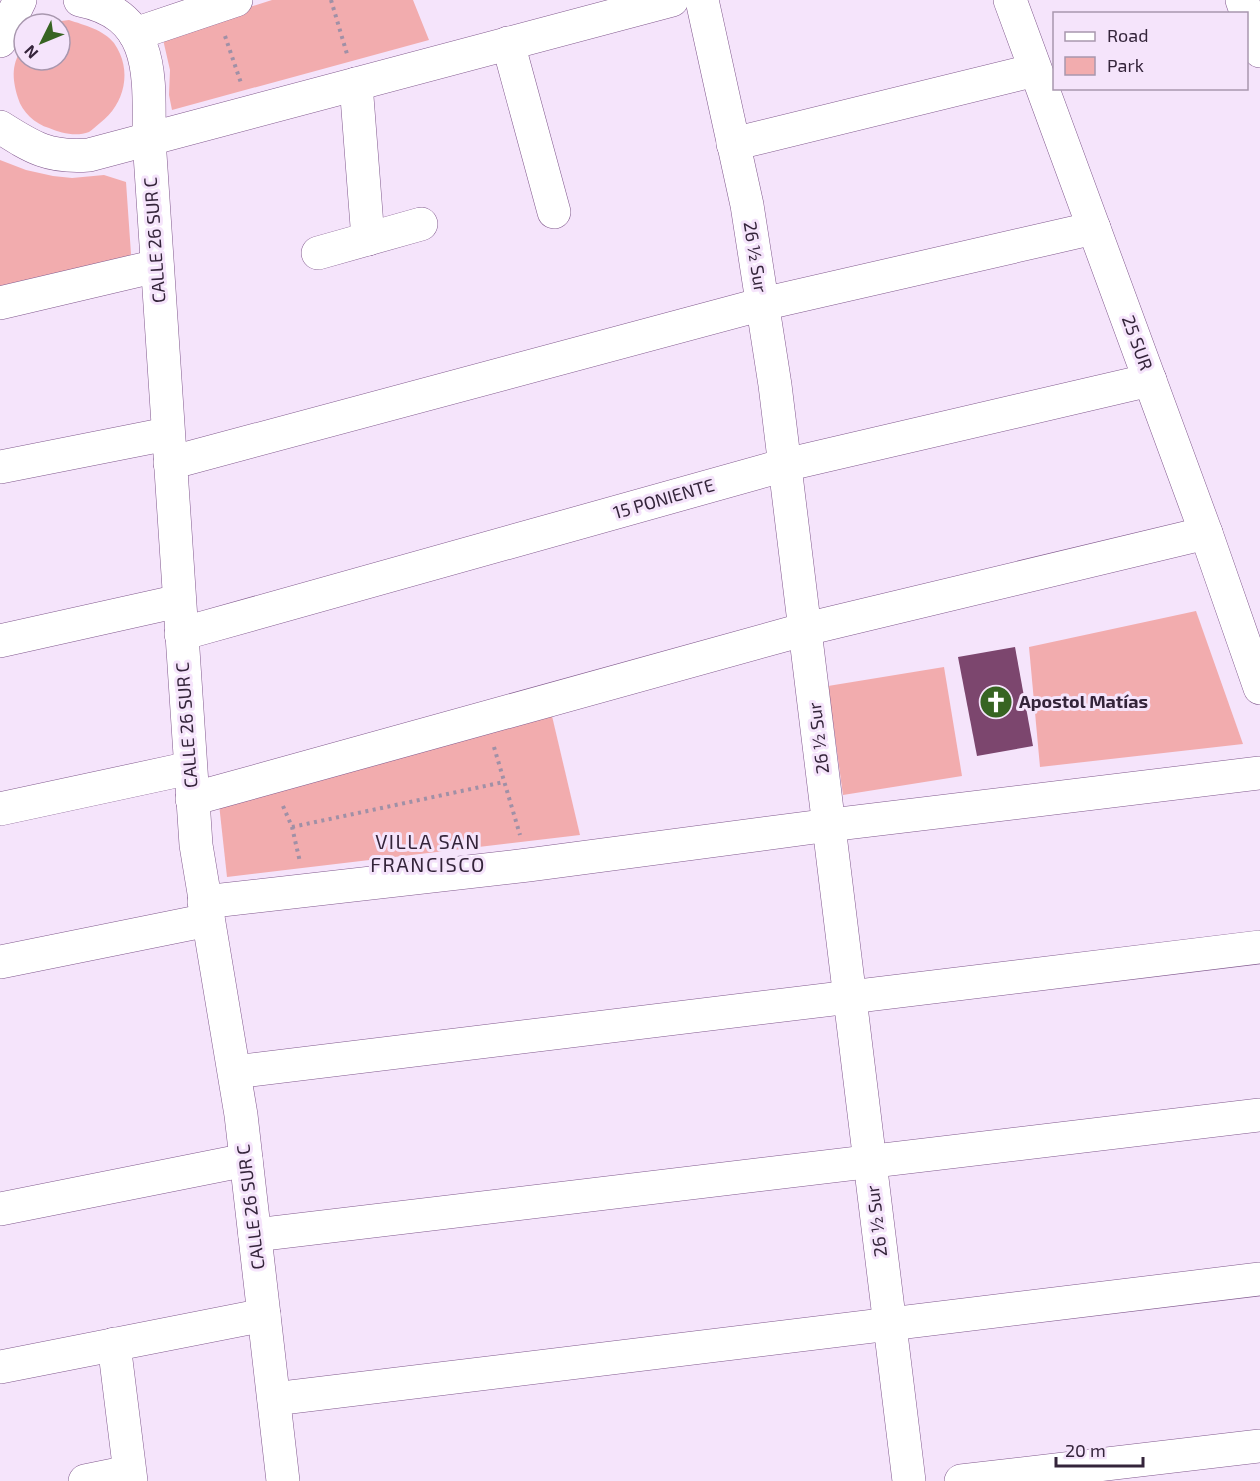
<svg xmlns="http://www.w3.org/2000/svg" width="1260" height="1481" font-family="'Exo 2',sans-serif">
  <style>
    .green { fill: #f2acae }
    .building { fill: #7c466e }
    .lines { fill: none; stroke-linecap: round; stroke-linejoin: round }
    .minor-casing { stroke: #80598d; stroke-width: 34 }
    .path { stroke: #a090a6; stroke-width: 4; stroke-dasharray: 3 4.5; stroke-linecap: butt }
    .minor { stroke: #fff; stroke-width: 33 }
    .labels { text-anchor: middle; stroke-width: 6; stroke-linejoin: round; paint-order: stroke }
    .street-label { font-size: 18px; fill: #34243a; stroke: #f5e4fb }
    .poi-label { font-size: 18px; font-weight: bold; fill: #34243a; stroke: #f5e4fb; text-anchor: start }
    .neighbourhood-label { font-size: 20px; letter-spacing: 1.5px; fill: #34243a; stroke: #f5e4fb }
  </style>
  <rect width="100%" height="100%" fill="#f5e4fb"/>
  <g class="green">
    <path d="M272,0H413L429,40L172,110L169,95L170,70L162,35Z"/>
    <path d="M69,20C84,25 104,30 114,43C133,70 125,104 100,123C96,126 92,130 89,132C76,137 61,133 49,128C35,124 22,112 18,98C12,78 11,63 24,46V60H60V24H50L54,22Z"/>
    <path d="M0,160L26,170L53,176L72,178L104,175L126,182L131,254L124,267L0,294Z"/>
    <path d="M1196,611L1243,744L1040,767L1029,647Z"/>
    <path d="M944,667L962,776L843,795L828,686Z"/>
    <path d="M552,716L580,835L227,877L219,804Z"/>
  </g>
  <path class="building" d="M1015,647L1033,746L977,756L958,657Z"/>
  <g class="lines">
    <defs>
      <g id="minor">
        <path d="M80,0C156,15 149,78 149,139L196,845L241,1115L283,1481"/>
        <path d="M702,0L747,205L775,385L909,1481"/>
        <path d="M1010,0L1206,533L1260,688"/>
        <path d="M1242,0L1260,51"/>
        <path d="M135,34L236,0"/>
        <path d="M0,41L20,0"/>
        <path d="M508,43L554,212"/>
        <path d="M356,84L368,239"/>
        <path d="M0,127C33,148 49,158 89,155L672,0"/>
        <path d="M733,144L1035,70"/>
        <path d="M318,253L421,224"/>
        <path d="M0,303L157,266"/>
        <path d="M170,463L763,304L1094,228"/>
        <path d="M0,467L167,434"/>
        <path d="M181,634L785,465L1150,380"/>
        <path d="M0,641L179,601"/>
        <path d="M192,799L806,629L1206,533"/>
        <path d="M0,809L190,768"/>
        <path d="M204,902L528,865L830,825L1260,773"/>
        <path d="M0,962L208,920"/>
        <path d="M235,1072L1260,947"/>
        <path d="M0,1209L246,1160"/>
        <path d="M255,1235L1260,1115"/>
        <path d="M114,1344L131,1481"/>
        <path d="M0,1367L264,1315"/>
        <path d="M274,1399L1260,1279"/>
        <path d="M85,1481L129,1472"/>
        <path d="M961,1481L1260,1446"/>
      </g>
    </defs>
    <use href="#minor" class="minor-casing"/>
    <g class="path">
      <path d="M331,0L347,54"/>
      <path d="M225,36L241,83"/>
      <path d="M494,747L520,835"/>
      <path d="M283,806L292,827L300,862"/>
      <path d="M292,827L504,782"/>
    </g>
    <use href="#minor" class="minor"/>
  </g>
  <defs>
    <symbol id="church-disc" viewBox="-11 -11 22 22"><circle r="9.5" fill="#376422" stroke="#f5e4fb"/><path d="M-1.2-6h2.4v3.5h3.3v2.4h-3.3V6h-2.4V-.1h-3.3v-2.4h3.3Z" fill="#fff"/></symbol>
  </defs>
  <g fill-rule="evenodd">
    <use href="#church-disc" x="977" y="683" width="38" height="38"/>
  </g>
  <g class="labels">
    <g class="street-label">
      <text transform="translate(155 240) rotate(-94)" y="6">CALLE 26 SUR C</text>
      <text transform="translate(755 257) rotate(81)" y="6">26 ½ Sur</text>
      <text transform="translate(1137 343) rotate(70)" y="6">25 SUR</text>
      <text transform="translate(664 499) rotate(-16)" y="6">15 PONIENTE</text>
      <text transform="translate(187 725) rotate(-94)" y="6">CALLE 26 SUR C</text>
      <text transform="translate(819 738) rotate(-97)" y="6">26 ½ Sur</text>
      <text transform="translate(251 1207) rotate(-97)" y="6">CALLE 26 SUR C</text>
      <text transform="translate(877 1221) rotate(-97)" y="6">26 ½ Sur</text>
    </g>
    <g class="poi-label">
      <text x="1019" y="708">Apostol Matías</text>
    </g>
    <g class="neighbourhood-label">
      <text x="428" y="849">VILLA SAN<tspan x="428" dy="23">FRANCISCO</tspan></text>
    </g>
  </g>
  <rect x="1053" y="12" width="195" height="78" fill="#f5e4fb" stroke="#a897ae" stroke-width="1.5"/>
  <rect x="1065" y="32" width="30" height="9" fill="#ffffff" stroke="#a897ae" stroke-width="1.5"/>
  <text x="1107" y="42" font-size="18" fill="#34243a">Road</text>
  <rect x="1065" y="57" width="30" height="18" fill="#f2acae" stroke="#a897ae" stroke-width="1.5"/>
  <text x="1107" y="72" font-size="18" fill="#34243a">Park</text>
  <g transform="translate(42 42) rotate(227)"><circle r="28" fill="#f5e4fb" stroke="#a897ae" stroke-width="1.5"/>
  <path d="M0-4.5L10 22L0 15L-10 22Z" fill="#376422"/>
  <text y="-9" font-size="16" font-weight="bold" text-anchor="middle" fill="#34243a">N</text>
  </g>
  <path d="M1056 1457v9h87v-9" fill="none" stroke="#34243a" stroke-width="3"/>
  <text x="1065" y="1457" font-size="18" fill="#34243a" stroke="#f5e4fb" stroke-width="4.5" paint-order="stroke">20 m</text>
</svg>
